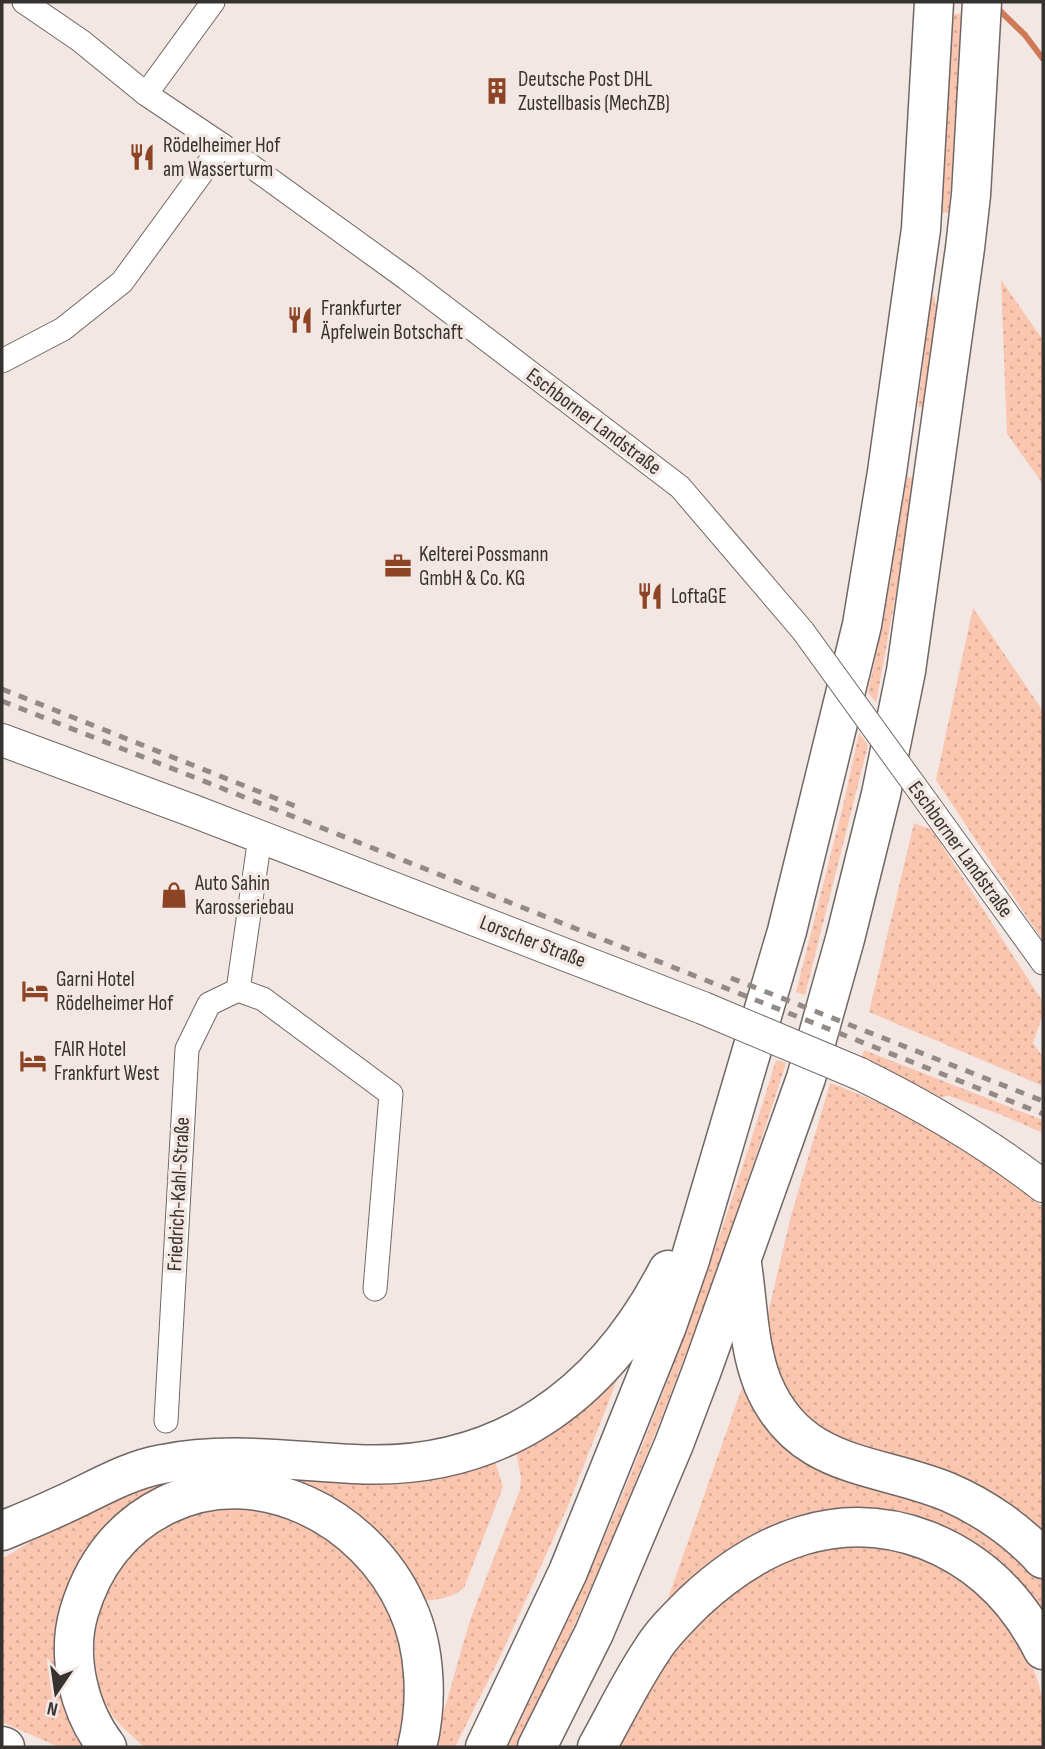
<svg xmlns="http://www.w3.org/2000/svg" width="1045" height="1749" font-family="'Sofia Sans Condensed',sans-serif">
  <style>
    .green { fill: url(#green-dots) }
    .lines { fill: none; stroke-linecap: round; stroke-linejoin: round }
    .stream { stroke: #cf7a57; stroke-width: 6 }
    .street-casing { stroke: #706764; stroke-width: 25 }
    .secondary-casing { stroke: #706764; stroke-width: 34 }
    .highway-casing { stroke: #706764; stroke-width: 41 }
    .street { stroke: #fff; stroke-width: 23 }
    .secondary { stroke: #fff; stroke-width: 32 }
    .highway { stroke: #fff; stroke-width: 38 }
    .rail { stroke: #918a87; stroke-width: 5; stroke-dasharray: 9 9; stroke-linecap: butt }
    .street-bridge-casing { stroke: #706764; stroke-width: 25; stroke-linecap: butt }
    .secondary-bridge-casing { stroke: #706764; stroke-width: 34; stroke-linecap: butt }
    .street-bridge { stroke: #fff; stroke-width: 23 }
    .secondary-bridge { stroke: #fff; stroke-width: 32 }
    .labels { text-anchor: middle; stroke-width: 7; stroke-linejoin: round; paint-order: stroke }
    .poi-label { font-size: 21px; fill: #363230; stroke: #f2e7e3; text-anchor: start }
    .street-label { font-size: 21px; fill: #363230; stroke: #f2e7e3 }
  </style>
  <defs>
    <pattern id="green-dots" width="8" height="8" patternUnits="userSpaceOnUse" patternTransform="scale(1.75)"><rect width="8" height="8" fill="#fbc6b0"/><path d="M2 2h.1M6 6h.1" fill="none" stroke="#d8ab98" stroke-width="1.8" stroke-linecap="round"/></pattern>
  </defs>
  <rect width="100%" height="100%" fill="#f2e7e3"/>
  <g class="green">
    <path d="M953,14H963L949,213L940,212Z"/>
    <path d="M1001,280L1043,340V484L1007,434Z"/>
    <path d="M931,296L935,297V305H940L927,408L918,407Z"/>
    <path d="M907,477L917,479L876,703L868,692L883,623Z"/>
    <path d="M973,608L1043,711V941L936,780Z"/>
    <path d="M859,733L868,745L805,995L796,992L843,806Z"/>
    <path d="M914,823L932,830L1043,1002V1014L1033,1043L1043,1057V1086L869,1012Z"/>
    <path d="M864,1050L1043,1120V1133L1002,1115L949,1096L940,1097L862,1057Z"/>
    <path d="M776,1060L786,1063C712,1298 625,1526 517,1747H508C547,1664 587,1581 622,1496C681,1353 731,1208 776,1060Z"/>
    <path d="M830,1083C906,1110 981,1155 1043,1207V1473L1040,1475L1043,1489V1541L935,1476L795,1419L764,1330L791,1216Z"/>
    <path d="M628,1352L568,1506L501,1655L455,1747H430L446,1704L470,1620L520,1490L521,1477L515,1447Z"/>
    <path d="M745,1379L1043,1570V1627L893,1519L666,1604Z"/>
    <path d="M494,1458L503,1487L464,1588C452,1598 439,1599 424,1601L243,1477L85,1570L96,1747H59L2,1722V1559L87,1507L155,1477Z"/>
    <path d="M205,1503L287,1509L366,1566L395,1613L409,1668L402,1747H144C132,1735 115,1723 108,1708C76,1642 105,1558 166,1520C177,1513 193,1509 205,1503Z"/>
    <path d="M883,1544C903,1551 927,1556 945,1566C990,1593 1036,1650 1043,1704C1045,1718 1043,1733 1043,1747H609L668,1655L722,1594L811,1547Z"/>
  </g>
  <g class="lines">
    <path class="stream" d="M995,6L1025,35L1043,59"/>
    <defs>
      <g id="street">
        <path d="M24,2L81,41L146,94L222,145L406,278L680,487L803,631"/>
        <path d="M146,94L213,2"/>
        <path d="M2,361L63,329L122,282L222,145"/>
        <path d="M929,805L1043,963"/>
        <path d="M238,990L263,999L391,1094L375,1289"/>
        <path d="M166,1421L187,1049L209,1004L238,990L260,837"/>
      </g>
      <g id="secondary">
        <path d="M2,740L196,812L703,1008"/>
        <path d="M860,1074C925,1106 986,1142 1043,1186"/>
      </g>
      <g id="highway">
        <path d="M742,1264C748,1303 748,1347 763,1384C799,1470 875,1462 948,1492C983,1507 1018,1531 1043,1559"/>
        <path d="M2,1531C21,1523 41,1515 60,1506C94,1491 127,1470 163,1464C226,1451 290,1461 354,1464C499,1472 603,1396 668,1270"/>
        <path d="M2,1746L5,1747"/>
        <path d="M107,1747C79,1711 66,1657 79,1612C93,1565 121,1527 166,1505C258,1460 367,1517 407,1607C426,1648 428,1703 417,1747"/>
        <path d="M485,1747L568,1572L667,1326L690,1260L787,931L862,625L887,472L921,229L934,2"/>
        <path d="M537,1747L594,1633L674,1444L702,1370L806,1078L845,939L881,794L906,671L965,248L971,195L982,2"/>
        <path d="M597,1747C615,1715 631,1681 652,1650C663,1632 679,1617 694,1602C759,1541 839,1507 926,1540C980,1561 1018,1600 1043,1650"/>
      </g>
    </defs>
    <use href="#street" class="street-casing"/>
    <use href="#secondary" class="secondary-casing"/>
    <use href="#highway" class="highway-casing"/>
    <use href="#street" class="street"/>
    <use href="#secondary" class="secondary"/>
    <use href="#highway" class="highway"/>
    <g class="rail">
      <path d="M2,689L295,806"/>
      <path d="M2,701L1043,1114"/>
      <path d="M731,978L1043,1101"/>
    </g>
    <defs>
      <path id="street-bridge" d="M803,631L929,805"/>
      <path id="secondary-bridge" d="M703,1008L860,1074"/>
    </defs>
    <use href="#street-bridge" class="street-bridge-casing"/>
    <use href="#secondary-bridge" class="secondary-bridge-casing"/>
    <use href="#street-bridge" class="street-bridge"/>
    <use href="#secondary-bridge" class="secondary-bridge"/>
  </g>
  <defs>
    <symbol id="building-bare" viewBox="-9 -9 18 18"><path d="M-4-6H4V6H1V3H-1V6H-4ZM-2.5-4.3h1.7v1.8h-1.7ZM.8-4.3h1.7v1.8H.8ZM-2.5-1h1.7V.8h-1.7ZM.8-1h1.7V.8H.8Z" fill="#8c4424" stroke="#f2e7e3" stroke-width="2.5" paint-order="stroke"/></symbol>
    <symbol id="restaurant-bare" viewBox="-9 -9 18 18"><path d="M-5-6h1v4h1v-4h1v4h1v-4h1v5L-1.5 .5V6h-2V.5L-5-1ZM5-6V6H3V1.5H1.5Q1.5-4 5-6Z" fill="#8c4424" stroke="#f2e7e3" stroke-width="2.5" paint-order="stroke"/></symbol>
    <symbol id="office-bare" viewBox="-9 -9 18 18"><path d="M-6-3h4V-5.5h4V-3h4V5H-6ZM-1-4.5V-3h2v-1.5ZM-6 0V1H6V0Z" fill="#8c4424" stroke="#f2e7e3" stroke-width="2.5" paint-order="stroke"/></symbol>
    <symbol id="shop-bare" viewBox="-9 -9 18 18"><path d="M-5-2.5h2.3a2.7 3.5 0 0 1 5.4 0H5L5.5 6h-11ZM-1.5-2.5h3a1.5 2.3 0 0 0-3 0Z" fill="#8c4424" stroke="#f2e7e3" stroke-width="2.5" paint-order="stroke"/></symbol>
    <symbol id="hotel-bare" viewBox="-9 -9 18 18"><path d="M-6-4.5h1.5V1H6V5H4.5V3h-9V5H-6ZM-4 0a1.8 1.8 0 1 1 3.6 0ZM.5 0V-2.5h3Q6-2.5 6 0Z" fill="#8c4424" stroke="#f2e7e3" stroke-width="2.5" paint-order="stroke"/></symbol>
  </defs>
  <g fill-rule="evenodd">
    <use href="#building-bare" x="478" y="72" width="38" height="38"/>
    <use href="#restaurant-bare" x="123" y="138" width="38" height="38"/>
    <use href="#restaurant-bare" x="281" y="301" width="38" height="38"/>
    <use href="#office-bare" x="379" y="547" width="38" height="38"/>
    <use href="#restaurant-bare" x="631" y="577" width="38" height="38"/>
    <use href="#shop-bare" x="155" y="876" width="38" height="38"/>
    <use href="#hotel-bare" x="16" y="972" width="38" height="38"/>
    <use href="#hotel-bare" x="14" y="1042" width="38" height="38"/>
  </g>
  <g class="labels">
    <g class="poi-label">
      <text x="518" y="86">Deutsche Post DHL<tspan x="518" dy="24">Zustellbasis (MechZB)</tspan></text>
      <text x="163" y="152">Rödelheimer Hof<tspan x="163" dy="24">am Wasserturm</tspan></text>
      <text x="321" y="315">Frankfurter<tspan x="321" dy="24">Äpfelwein Botschaft</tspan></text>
      <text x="419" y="561">Kelterei Possmann<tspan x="419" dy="24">GmbH &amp; Co. KG</tspan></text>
      <text x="671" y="603">LoftaGE</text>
      <text x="195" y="890">Auto Sahin<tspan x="195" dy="24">Karosseriebau</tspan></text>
      <text x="56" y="986">Garni Hotel<tspan x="56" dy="24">Rödelheimer Hof</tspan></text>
      <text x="54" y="1056">FAIR Hotel<tspan x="54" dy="24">Frankfurt West</tspan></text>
    </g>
    <g class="street-label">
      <text transform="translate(594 421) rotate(37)" y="7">Eschborner Landstraße</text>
      <text transform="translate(961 849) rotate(54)" y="7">Eschborner Landstraße</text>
      <text transform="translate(533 941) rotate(21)" y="7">Lorscher Straße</text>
      <text transform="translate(178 1194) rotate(-87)" y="7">Friedrich-Kahl-Straße</text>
    </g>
  </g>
  <rect width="1045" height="1749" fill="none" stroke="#363230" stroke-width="7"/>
  <g transform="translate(56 1693) rotate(193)" stroke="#f2e7e3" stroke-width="5" paint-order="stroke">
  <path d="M0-5L12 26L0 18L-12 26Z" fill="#363230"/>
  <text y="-10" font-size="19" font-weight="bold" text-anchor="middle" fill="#363230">N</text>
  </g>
</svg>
